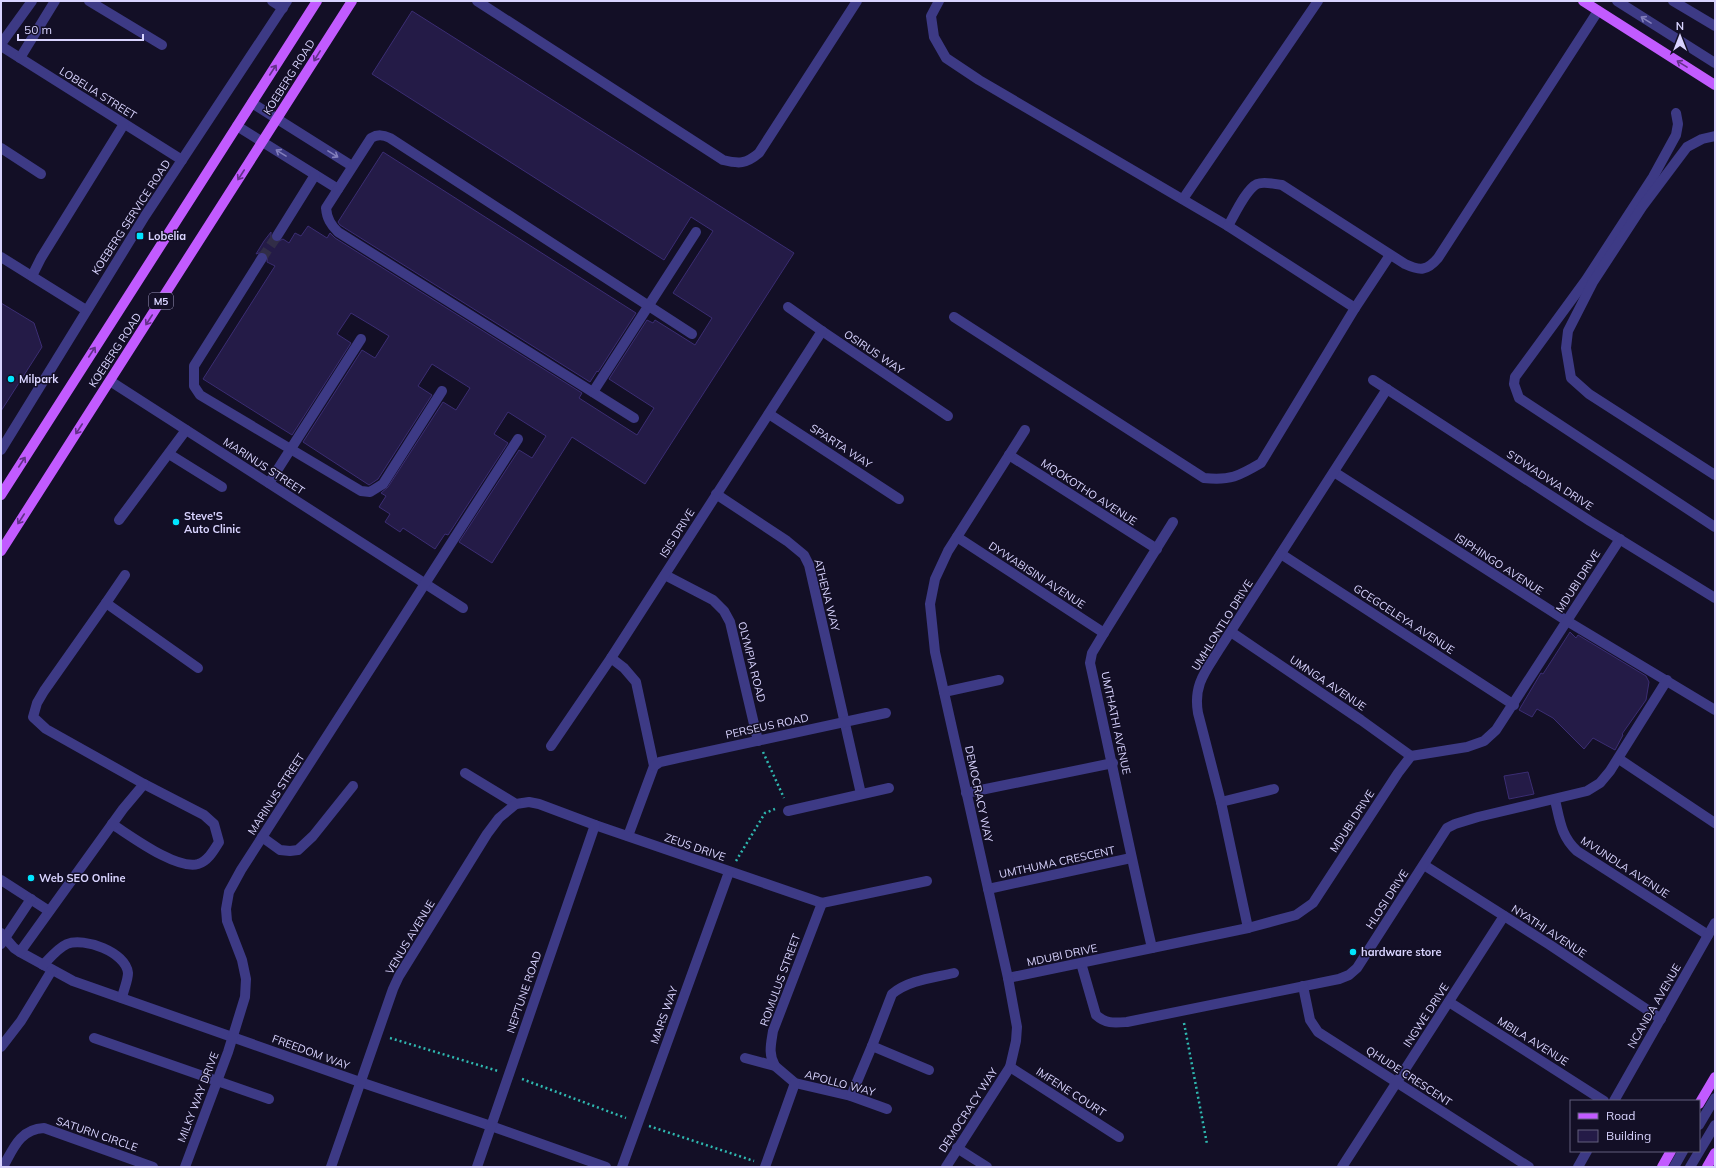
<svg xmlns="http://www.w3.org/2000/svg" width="1716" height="1168" font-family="Mulish,sans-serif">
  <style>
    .building { fill: #241b47; stroke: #3b2d73 }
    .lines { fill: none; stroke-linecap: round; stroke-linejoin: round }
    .minor-tunnel { stroke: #312d47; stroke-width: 10; stroke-dasharray: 10 5; stroke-linecap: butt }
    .path { stroke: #2fb8b0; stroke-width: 2.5; stroke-dasharray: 2 3; stroke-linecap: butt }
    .minor { stroke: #3d3a85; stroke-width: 10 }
    .major { stroke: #c25bff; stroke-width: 10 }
    .oneway { stroke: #837fbc }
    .oneway2 { stroke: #623188 }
    .poi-dot { fill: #00e5ff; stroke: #130f26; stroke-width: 1.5 }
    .labels { text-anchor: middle; stroke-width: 3; stroke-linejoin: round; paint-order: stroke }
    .shield { fill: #130f26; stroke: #9e99be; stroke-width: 1 }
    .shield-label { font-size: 10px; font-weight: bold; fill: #d9d4ff }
    .street-label { font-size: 11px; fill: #d9d4ff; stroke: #130f26 }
    .poi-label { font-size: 11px; font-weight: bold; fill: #d9d4ff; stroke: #130f26; text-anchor: start }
  </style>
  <rect width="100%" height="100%" fill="#130f26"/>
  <g class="building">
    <path d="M412,11L794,253L645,484L572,437L492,563L459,542L519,450L532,458L546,436L508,412L494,434L508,443L448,535L445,534L435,549L403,528L400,532L385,522L390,514L379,507L386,496L381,493L388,487L443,402L456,410L470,388L432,364L418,386L432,395L378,479L369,485L303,442L362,350L375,358L389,336L371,325L351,313L337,334L351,343L292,435L203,379L275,266L267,262L268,255L265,252H262L256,254L264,241L271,232V239L273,241L277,242L283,239L289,243L295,233L301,236L308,226L327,238L330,233L335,238L582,393L579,398L637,435L654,408L609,379L647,320L653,323L655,320L695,345L712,318L673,293L713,231L691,217L664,260L372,74Z"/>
    <path d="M383,152L636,313L598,372L597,371L590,382L340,225L338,222Z"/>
    <path d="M1,303L34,323L42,347L1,411Z"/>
    <path d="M1570,632L1576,638L1578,635L1646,676L1649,682L1646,700L1622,734L1623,735L1615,750L1593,738L1584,749L1553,718L1537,709L1532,717L1519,710L1541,673L1543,674Z"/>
    <path d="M1528,772L1534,794L1509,799L1504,776Z"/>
  </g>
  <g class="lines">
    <path class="minor-tunnel" d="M262,258L277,236"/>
    <g class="path">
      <path d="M763,752L784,798"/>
      <path d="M736,861L765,813L775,809"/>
      <path d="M1184,1023L1207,1144"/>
      <path d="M390,1038L498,1071"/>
      <path d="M522,1079L626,1118"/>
      <path d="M649,1126L754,1161"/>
    </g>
    <g class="minor">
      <path d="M89,1L162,45"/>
      <path d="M272,1L283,8"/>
      <path d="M477,1L723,160C739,164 746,164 759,153L857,1"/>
      <path d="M939,1L931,16L934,37L946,58L979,80L1228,226L1355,308"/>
      <path d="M1617,1L1715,63"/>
      <path d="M1673,1L1715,26"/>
      <path d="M1,44L32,1"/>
      <path d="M1,46L182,160"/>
      <path d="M20,58L55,1"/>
      <path d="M252,103L352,166"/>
      <path d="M1676,113L1678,124L1676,135L1653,177L1586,280L1515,377L1514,384L1519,398L1715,527"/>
      <path d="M237,126L338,189"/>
      <path d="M1715,136L1702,139L1687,147L1642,207L1593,282L1568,331L1566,348L1571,378L1589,394L1715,475"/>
      <path d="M1,148L41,174"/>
      <path d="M1183,199L1318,1"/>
      <path d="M1228,226C1234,216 1246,189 1257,184C1264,181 1274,184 1282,185L1405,264C1420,271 1427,271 1438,258L1598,11"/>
      <path d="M277,236L315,175"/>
      <path d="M1,257L86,310"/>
      <path d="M262,258L194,366V386L200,395L361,491L370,492L383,484L442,391"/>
      <path d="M32,276L41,258L124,124"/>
      <path d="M788,307L822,331L948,416"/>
      <path d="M954,317L1204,478C1230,481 1239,476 1261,463L1355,308L1390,255"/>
      <path d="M1373,380L1590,521L1715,598"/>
      <path d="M110,381L463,608"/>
      <path d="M593,392L696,232"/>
      <path d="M769,414L899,499"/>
      <path d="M634,418L338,232C331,225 327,219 326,208L371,138C378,134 383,135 390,138L692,334"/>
      <path d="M1,450L145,216L287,1"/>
      <path d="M169,454L222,487"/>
      <path d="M1009,455L1157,549"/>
      <path d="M1334,472L1567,621L1715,710"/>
      <path d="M269,483L361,339"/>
      <path d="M716,494L787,541L804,555L809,565L861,794"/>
      <path d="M119,520L186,430"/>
      <path d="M957,537L1104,633"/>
      <path d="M1281,554L1514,705"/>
      <path d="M665,575L713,600L724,611L730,622L758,741"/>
      <path d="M106,603L198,668"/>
      <path d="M1231,632L1361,720L1411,756"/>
      <path d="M611,658L624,668L636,682L654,766L628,836"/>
      <path d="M944,692L999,680"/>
      <path d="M551,746L611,658L822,331"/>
      <path d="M1619,759L1715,823"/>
      <path d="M654,766L660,762L669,760L886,713"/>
      <path d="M465,773L516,804L529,802L539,804L595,825L822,903L927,881"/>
      <path d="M966,793L1113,763"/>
      <path d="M1555,800C1560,821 1561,836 1577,851L1708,935"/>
      <path d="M1221,802L1274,789"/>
      <path d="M788,811L889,788"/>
      <path d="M112,824C131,836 176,870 198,864C208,861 214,850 219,842L214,824L204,815L144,784"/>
      <path d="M262,837L280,850L290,851L298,850L313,836L353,786"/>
      <path d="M1424,865L1550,945L1661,1019"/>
      <path d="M1,880L49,911"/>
      <path d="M988,889L1131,858"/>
      <path d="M1248,928L1221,802L1198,713C1193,684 1206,671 1220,648L1387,389"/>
      <path d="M1,933L14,948L20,952L73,981L360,1082L491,1126L606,1167"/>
      <path d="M1,944L31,899"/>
      <path d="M1152,948C1130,853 1111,758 1090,663L1092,653L1104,633L1173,522"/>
      <path d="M20,952L123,809L144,784L46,729L33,717L37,703L44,691L106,603L125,575"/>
      <path d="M1081,963L1096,1015C1106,1024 1114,1023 1127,1022L1339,979L1349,975L1357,968L1447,828L1455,824L1478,817L1587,791L1600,783L1610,771L1667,680"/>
      <path d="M43,965C50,958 58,948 67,944C84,937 126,952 128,973C128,981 123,991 122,998"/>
      <path d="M1008,978L1248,928L1296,915L1313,903L1398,773L1411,756L1467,747L1484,741L1496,730L1620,539"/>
      <path d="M1303,986L1310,1020L1318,1032L1529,1167"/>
      <path d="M1449,1002L1604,1101"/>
      <path d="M94,1038L269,1099"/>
      <path d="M872,1046L929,1070"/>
      <path d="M1,1047L21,1021L52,970"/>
      <path d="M745,1058L775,1066L795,1083L851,1096L887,1109"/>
      <path d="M775,1066C768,1054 771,1044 773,1031L822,903"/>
      <path d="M1010,1067L1119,1137"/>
      <path d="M851,1096L872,1046L892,994C909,980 933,978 954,973"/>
      <path d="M1614,1101L1715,923"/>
      <path d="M1699,1125L1715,1098"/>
      <path d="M957,1148L987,1167"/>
      <path d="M3,1167C13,1149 20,1129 44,1128L153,1167"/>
      <path d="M185,1167L228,1052L245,997L246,979L242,960L227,921L226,909L229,892L241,870L518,439"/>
      <path d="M331,1167L393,989L399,976L487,834L499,818L516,804"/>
      <path d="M477,1167L595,825"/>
      <path d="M622,1167L729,872"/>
      <path d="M765,1167L795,1083"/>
      <path d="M946,1167L1010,1067L1016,1041L1017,1027L1008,978L935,652L930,604L935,579L948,551L1025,430"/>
      <path d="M1342,1167L1504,916"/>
      <path d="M1578,1167L1587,1151"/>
      <path d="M1674,1167L1683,1151"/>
      <path d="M1690,1167L1715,1125"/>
    </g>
    <g class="major">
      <path d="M1583,1L1715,85"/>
      <path d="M1,495L317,1"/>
      <path d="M1,551L352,1"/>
      <path d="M1699,1104L1715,1077"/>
      <path d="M1662,1167L1671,1151"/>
      <path d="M1707,1167L1715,1153"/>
    </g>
  </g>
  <defs><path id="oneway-shaft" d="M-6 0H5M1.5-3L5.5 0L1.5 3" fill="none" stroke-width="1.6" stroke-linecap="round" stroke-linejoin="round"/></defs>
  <g class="oneway">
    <use href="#oneway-shaft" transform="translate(1646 20) rotate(-148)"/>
    <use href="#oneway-shaft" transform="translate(281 153) rotate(-148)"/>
    <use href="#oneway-shaft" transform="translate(333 154) rotate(32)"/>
  </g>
  <g class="oneway2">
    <use href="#oneway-shaft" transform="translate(317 56) rotate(122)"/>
    <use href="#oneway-shaft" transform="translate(1682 64) rotate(-148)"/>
    <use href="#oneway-shaft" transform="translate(273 70) rotate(-57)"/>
    <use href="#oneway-shaft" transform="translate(241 175) rotate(123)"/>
    <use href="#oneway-shaft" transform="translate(149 320) rotate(123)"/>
    <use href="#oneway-shaft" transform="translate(92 352) rotate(-57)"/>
    <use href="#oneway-shaft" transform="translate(79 429) rotate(123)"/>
    <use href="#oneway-shaft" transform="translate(22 462) rotate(-57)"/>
    <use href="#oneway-shaft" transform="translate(21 519) rotate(123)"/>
  </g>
  <g class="poi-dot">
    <rect x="136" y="232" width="8" height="8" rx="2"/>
    <circle cx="11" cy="379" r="4"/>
    <circle cx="176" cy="522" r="4"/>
    <circle cx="31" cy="878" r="4"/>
    <circle cx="1353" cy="952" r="4"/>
  </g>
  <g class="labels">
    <rect class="shield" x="149" y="293" width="24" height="16" rx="3"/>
    <g class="shield-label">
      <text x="161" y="305">M5</text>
    </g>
    <g class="street-label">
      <text transform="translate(289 77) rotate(-58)" y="4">KOEBERG ROAD</text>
      <text transform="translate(98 93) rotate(32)" y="4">LOBELIA STREET</text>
      <text transform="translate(131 217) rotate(-57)" y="4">KOEBERG SERVICE ROAD</text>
      <text transform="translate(115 350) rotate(-57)" y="4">KOEBERG ROAD</text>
      <text transform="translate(874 352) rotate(34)" y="4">OSIRUS WAY</text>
      <text transform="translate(841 446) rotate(33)" y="4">SPARTA WAY</text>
      <text transform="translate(264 466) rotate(33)" y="4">MARINUS STREET</text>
      <text transform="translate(1550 480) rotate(33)" y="4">S'DWADWA DRIVE</text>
      <text transform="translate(1089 492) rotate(33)" y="4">MQOKOTHO AVENUE</text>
      <text transform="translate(677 533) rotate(-58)" y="4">ISIS DRIVE</text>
      <text transform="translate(1499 564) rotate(33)" y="4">ISIPHINGO AVENUE</text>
      <text transform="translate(1037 575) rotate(33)" y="4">DYWABISINI AVENUE</text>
      <text transform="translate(1578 581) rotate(-57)" y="4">MDUBI DRIVE</text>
      <text transform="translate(827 595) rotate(76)" y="4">ATHENA WAY</text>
      <text transform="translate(1404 619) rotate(33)" y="4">GCEGCELEYA AVENUE</text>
      <text transform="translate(1222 625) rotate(-58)" y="4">UMHLONTLO DRIVE</text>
      <text transform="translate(752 662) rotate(76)" y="4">OLYMPIA ROAD</text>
      <text transform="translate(1328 683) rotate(34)" y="4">UMNGA AVENUE</text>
      <text transform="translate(1116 723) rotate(78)" y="4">UMTHATHI AVENUE</text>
      <text transform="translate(767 726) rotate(-12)" y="4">PERSEUS ROAD</text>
      <text transform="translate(276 794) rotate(-57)" y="4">MARINUS STREET</text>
      <text transform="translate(979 794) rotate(78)" y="4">DEMOCRACY WAY</text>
      <text transform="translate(1352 821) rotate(-57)" y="4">MDUBI DRIVE</text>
      <text transform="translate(695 847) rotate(19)" y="4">ZEUS DRIVE</text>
      <text transform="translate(1057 862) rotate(-12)" y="4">UMTHUMA CRESCENT</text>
      <text transform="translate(1625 867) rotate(33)" y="4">MVUNDLA AVENUE</text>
      <text transform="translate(1387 899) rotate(-57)" y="4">HLOSI DRIVE</text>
      <text transform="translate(1549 931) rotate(33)" y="4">NYATHI AVENUE</text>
      <text transform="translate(410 937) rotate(-59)" y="4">VENUS AVENUE</text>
      <text transform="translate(1062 955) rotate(-12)" y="4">MDUBI DRIVE</text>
      <text transform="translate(780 980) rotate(-70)" y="4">ROMULUS STREET</text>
      <text transform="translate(524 992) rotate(-71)" y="4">NEPTUNE ROAD</text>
      <text transform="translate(1654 1006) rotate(-60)" y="4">NCANDA AVENUE</text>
      <text transform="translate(664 1015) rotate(-70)" y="4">MARS WAY</text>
      <text transform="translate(1426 1015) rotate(-57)" y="4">INGWE DRIVE</text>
      <text transform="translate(1533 1041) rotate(32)" y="4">MBILA AVENUE</text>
      <text transform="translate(311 1052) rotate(20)" y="4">FREEDOM WAY</text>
      <text transform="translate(1409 1076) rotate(33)" y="4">QHUDE CRESCENT</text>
      <text transform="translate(840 1083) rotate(15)" y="4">APOLLO WAY</text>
      <text transform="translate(1071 1092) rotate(33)" y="4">IMFENE COURT</text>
      <text transform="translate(198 1097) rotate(-69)" y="4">MILKY WAY DRIVE</text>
      <text transform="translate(968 1110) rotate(-57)" y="4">DEMOCRACY WAY</text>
      <text transform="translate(97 1134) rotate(19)" y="4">SATURN CIRCLE</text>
    </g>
    <g class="poi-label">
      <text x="148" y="240">Lobelia</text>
      <text x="19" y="383">Milpark</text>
      <text x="184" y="520">Steve'S<tspan x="184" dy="13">Auto Clinic</tspan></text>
      <text x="39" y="882">Web SEO Online</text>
      <text x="1361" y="956">hardware store</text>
    </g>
  </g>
  <rect width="1716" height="1168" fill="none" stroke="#d9d4ff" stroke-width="4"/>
  <rect x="1570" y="1100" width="130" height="52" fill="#130f26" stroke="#625e7d"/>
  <rect x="1578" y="1113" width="20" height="6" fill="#c25bff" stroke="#625e7d"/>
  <text x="1606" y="1120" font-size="12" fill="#d9d4ff">Road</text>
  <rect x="1578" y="1130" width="20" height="12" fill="#241b47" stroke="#625e7d"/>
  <text x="1606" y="1140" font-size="12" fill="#d9d4ff">Building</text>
  <g transform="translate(1680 36)" stroke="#130f26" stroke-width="3" paint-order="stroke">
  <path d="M0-3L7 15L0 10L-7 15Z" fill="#d9d4ff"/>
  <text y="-6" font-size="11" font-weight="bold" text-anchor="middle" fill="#d9d4ff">N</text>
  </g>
  <path d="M18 34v6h125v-6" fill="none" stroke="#d9d4ff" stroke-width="2"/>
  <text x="24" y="34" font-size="12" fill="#d9d4ff" stroke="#130f26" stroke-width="3" paint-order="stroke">50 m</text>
</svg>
